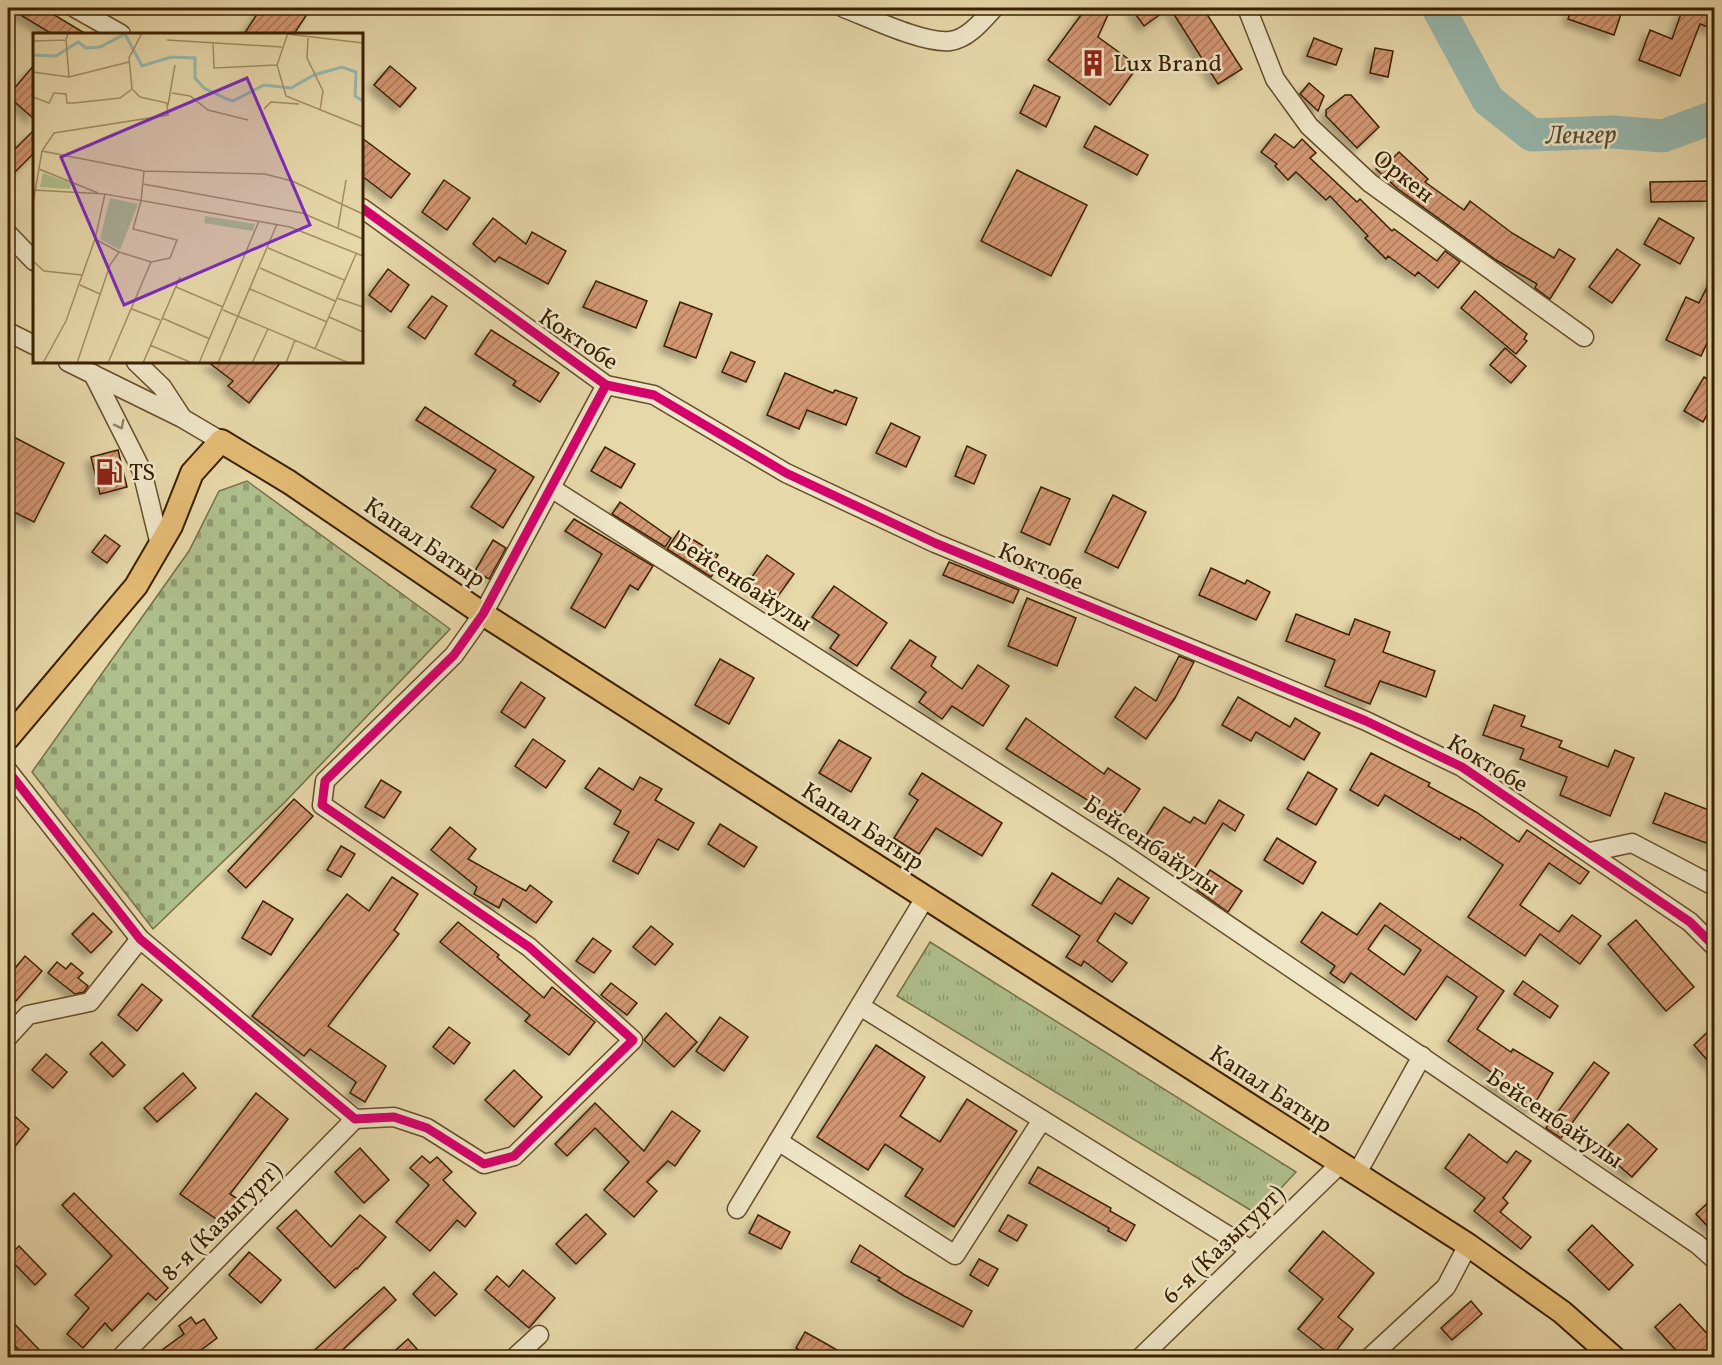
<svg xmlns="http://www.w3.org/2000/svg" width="1722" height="1365" font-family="Vollkorn,serif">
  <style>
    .grass { fill: url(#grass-tufts); stroke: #747047; stroke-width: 1.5 }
    .cemetery { fill: url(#cemetery-stones); stroke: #747047; stroke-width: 1.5 }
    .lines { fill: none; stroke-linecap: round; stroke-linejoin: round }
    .river { stroke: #97b9af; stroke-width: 33 }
    .building { fill: url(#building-hatch); stroke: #3a2001; stroke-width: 1.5; fill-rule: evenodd; filter: url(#shadow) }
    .minor-casing { stroke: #654e2b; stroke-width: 21 }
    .major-casing { stroke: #3a2001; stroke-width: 26 }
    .minor { stroke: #efe6c8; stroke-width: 18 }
    .major { stroke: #e4bc75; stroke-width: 22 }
    .cycleway-casing { stroke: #efe6c8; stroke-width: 13 }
    .cycleway { stroke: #d6006c; stroke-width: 9 }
    .oneway { stroke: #948364 }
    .labels { text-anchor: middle; stroke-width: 5; stroke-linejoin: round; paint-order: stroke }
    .poi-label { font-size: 24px; fill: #3a2001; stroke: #efe6c8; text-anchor: start }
    .street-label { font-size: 24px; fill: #3a2001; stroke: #efe6c8 }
    .water-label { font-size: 26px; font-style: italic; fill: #564e35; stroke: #efe6c8 }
    .inset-river { fill: none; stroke: #97b9af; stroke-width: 3 }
    .inset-road { fill: none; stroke: #a28e66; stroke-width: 1.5 }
    .view { fill: #7b2cbf; fill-opacity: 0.15; stroke: #7b2cbf; stroke-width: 3 }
    .inset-edge { fill: none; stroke: #3a2001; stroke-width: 3 }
  </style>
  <defs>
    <pattern id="grass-tufts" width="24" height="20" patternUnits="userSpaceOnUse" patternTransform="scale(1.5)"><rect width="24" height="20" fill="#afc08d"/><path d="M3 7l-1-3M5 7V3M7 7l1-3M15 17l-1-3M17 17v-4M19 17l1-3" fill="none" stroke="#8f9c71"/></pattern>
    <pattern id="cemetery-stones" width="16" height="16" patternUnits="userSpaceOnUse" patternTransform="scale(1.5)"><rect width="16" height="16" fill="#afc08d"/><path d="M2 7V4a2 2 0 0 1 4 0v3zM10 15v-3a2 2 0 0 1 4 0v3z" fill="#8f9c71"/></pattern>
    <pattern id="building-hatch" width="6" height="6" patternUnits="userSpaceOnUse" patternTransform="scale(1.5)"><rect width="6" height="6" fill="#d39773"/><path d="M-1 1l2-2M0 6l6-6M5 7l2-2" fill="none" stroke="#ac7b5c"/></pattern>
    <filter id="shadow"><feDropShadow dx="-5.5" dy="5.5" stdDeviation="3" flood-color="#0004"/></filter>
  </defs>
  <rect width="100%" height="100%" fill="#e7d8aa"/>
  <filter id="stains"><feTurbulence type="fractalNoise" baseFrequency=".00333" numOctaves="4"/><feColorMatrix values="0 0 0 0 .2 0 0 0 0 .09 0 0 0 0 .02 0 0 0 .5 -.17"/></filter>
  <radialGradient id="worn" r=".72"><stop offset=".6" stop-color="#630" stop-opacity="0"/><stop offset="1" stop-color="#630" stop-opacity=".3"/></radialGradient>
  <path class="grass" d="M930,942L1296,1172L1257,1214L897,996Z"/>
  <path class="cemetery" d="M247,481L450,629L286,801L153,929L32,772L189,551L219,491Z"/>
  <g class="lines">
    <path class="river" d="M1438,8L1488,100L1532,135L1613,132L1663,136L1714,117"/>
  </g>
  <g class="building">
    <path d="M9,8H43L86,34H52Z"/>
    <path d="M261,8H311L294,34H244Z"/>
    <path d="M1086,8H1111L1098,37L1138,66L1110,105L1048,60Z"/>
    <path d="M1131,8H1169L1144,26Z"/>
    <path d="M1170,8H1203L1242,69L1218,84Z"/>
    <path d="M1572,8H1623L1614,35L1568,19Z"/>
    <path d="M1683,8H1714V29L1700,24L1680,76L1639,60L1650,30L1672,39Z"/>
    <path d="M1314,38L1342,49L1336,65L1307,56Z"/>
    <path d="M1375,48L1393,51L1388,77L1370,73Z"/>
    <path d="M34,65V119L8,96Z"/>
    <path d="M390,66L416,88L400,107L374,85Z"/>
    <path d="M1309,83L1324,96L1318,111L1300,94Z"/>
    <path d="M1034,85L1060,97L1046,127L1020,113Z"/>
    <path d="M1345,95H1351L1379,127L1357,148L1326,116V110Z"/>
    <path d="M1095,126L1148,155L1137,175L1084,147Z"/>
    <path d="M34,130V153L8,179V156Z"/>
    <path d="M1275,134L1294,148L1302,139L1316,153L1310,158L1357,202L1360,199L1392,231L1394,229L1437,261L1445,251L1460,262L1438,288L1418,272L1415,276L1388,256L1386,259L1365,238L1368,236L1330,196L1326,200L1296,172L1288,180L1275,166L1277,164L1261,152Z"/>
    <path d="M362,138L410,174L391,198L362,176Z"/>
    <path d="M1399,152L1428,179L1425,182L1464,210L1470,201L1512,233L1554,258L1559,249L1575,259L1550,299L1535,288L1537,284L1496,260L1398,189L1376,169L1388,156L1392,159Z"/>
    <path d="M1017,170L1087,205L1051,276L981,241Z"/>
    <path d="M444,180L470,198L447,230L422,212Z"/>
    <path d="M1710,181V201L1651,202L1650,182Z"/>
    <path d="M493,218L526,244L532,232L566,251L548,284L499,257L495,262L473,244Z"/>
    <path d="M1659,218L1694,238L1680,264L1644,244Z"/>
    <path d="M1617,249L1640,265L1612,303L1589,287Z"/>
    <path d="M388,269L409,285L391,312L369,295Z"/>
    <path d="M1714,273V328L1701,356L1666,340L1686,297L1699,303Z"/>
    <path d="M596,281L647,301L636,328L583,307Z"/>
    <path d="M1475,291L1527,334L1524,339L1527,341L1516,354L1461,308Z"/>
    <path d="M432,296L447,306L425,339L408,327Z"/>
    <path d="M680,302L712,314L696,358L664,346Z"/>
    <path d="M491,330L559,373L540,402L513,385L516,381L475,354Z"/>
    <path d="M1505,348L1526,366L1511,383L1490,365Z"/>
    <path d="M731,352L755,362L746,382L722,372Z"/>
    <path d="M208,362H281L249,403L228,386L233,381Z"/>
    <path d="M785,373L833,393L835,390L857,398L846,425L807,410L799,429L767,415Z"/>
    <path d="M1704,377L1714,383V402L1703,422L1684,411Z"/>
    <path d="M425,407L534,477L503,528L471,507L496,470L416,420Z"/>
    <path d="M891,423L920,437L906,467L876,453Z"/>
    <path d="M8,434L64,463L34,522L8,509Z"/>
    <path d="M967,446L986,455L974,484L955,476Z"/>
    <path d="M605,447L635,464L621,488L591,471Z"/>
    <path d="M118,450L127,487L100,494L91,457Z"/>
    <path d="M1041,487L1070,499L1050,545L1021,532Z"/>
    <path d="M1113,495L1146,512L1118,568L1085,552Z"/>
    <path d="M620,502L671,538L665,547L612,514Z"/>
    <path d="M574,519L653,566L638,590L630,585L605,628L571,608L602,554L565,531Z"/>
    <path d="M679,531L718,555L713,563L718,567L711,577L667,549Z"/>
    <path d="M105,535L120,546L107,563L92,552Z"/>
    <path d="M493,540L506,548L489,579L475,571Z"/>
    <path d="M767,555L794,574L773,603L747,584Z"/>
    <path d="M949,562L1019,590L1013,603L943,575Z"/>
    <path d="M1211,568L1245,584L1247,580L1270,592L1256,620L1199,595Z"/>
    <path d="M834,586L887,623L857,666L830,648L839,635L812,617Z"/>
    <path d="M1027,598L1076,618L1057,666L1008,646Z"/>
    <path d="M1296,614L1349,635L1355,619L1390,632L1383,652L1435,671L1426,697L1380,681L1370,704L1325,686L1335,660L1286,641Z"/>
    <path d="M910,640L936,657L931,666L962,689L978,665L1009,686L983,726L952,706L942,719L919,702L926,692L891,668Z"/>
    <path d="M1179,656L1194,662L1175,698L1146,739L1115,717L1135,687L1156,701Z"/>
    <path d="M720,659L754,678L729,724L695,705Z"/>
    <path d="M521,682L545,698L525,728L501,712Z"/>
    <path d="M1238,697L1290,727L1295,718L1320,733L1304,760L1256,732L1251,741L1222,725Z"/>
    <path d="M1494,705L1525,716L1521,726L1562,741L1559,747L1608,767L1615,750L1634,758L1610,816L1560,795L1567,777L1520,759L1524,749L1483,735Z"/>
    <path d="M1026,718L1104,774L1108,768L1140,789L1119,820L1006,749Z"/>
    <path d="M533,739L565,761L546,788L515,766Z"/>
    <path d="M839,740L871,758L851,792L819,773Z"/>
    <path d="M1371,753L1430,783L1428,786L1476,812L1519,842L1527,830L1589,872L1580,884L1549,863L1520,905L1559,932L1572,915L1601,936L1580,964L1540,934L1525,956L1468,917L1503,865L1461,837L1460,840L1385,795L1378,806L1350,790Z"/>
    <path d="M599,768L633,790L640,777L662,789L655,800L694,823L678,850L658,839L638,874L613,861L629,832L614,824L621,811L585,788Z"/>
    <path d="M1308,772L1337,789L1316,825L1287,809Z"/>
    <path d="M922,773L1002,823L982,856L936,828L919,854L894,838L918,800L909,794Z"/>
    <path d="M381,780L401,792L384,818L365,807Z"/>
    <path d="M1665,793L1714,812V846L1653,823Z"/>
    <path d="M294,799L313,816L246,888L228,871Z"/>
    <path d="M1219,800L1244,815L1235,831L1223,823L1194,869L1145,837L1164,807L1190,823L1194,817L1205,824Z"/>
    <path d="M720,824L757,847L744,867L708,844Z"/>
    <path d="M450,827L476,849L468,859L526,891L530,885L552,902L536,923L503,899L499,908L474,894L477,887L431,850Z"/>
    <path d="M1277,838L1316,862L1303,884L1264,860Z"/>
    <path d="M341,846L355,854L341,877L327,870Z"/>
    <path d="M1210,870L1242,891L1228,912L1197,890Z"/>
    <path d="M1052,873L1101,904L1118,878L1149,898L1132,924L1115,913L1097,941L1127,963L1112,982L1084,961L1081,966L1066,957L1080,936L1032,905Z"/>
    <path d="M392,877L418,894L394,930L399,934L328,1026L386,1066L365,1102L350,1093L356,1082L310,1049L304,1056L252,1016L347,894L369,911Z"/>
    <path d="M263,901L293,919L271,955L242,938Z"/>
    <path d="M1380,903L1504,991L1477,1029L1511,1052L1513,1049L1553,1073L1532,1108L1490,1083L1495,1075L1448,1041L1477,997L1447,976L1416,1020L1351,973L1344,983L1330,973L1335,966L1301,942L1322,912L1357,935ZM1385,925L1421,950L1404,975L1368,949Z"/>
    <path d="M93,913L112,932L91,953L72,934Z"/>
    <path d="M1636,920L1694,987L1666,1011L1608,944Z"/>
    <path d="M458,922L499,955L497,957L544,998L552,987L595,1022L569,1055L525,1021L530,1015L440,942Z"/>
    <path d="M651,926L673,944L655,965L633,947Z"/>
    <path d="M593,938L611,951L594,973L576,961Z"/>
    <path d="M25,956L42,971L8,1010V977Z"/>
    <path d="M57,962L66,969L71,963L83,973L78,978L88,986L84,992L75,994L48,973Z"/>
    <path d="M1523,981L1558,1006L1550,1018L1514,994Z"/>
    <path d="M611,983L637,1003L627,1015L601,995Z"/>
    <path d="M142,984L162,1000L137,1031L118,1015Z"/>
    <path d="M666,1013L697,1042L674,1067L644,1040Z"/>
    <path d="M720,1017L748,1037L724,1071L696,1051Z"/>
    <path d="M1714,1026V1068L1694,1045Z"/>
    <path d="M449,1027L470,1043L454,1064L433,1047Z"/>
    <path d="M102,1042L125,1065L113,1077L90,1054Z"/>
    <path d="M876,1045L925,1077L900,1116L940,1142L967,1099L1017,1131L954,1227L905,1196L923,1169L885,1144L868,1170L817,1137Z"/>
    <path d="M46,1054L67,1072L53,1088L32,1070Z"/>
    <path d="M1594,1062L1609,1073L1561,1138L1546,1128Z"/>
    <path d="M514,1070L542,1097L514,1127L485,1100Z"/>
    <path d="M183,1073L196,1088L157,1122L144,1108Z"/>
    <path d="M256,1093L288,1119L230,1194L241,1201L225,1225L180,1194Z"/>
    <path d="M595,1103L644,1151L672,1111L700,1131L675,1166L668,1161L647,1182L657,1191L634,1217L604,1190L629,1162L595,1128L567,1156L555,1144Z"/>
    <path d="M8,1110L29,1129L8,1155Z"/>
    <path d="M1628,1124L1657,1149L1632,1177L1603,1152Z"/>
    <path d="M1469,1134L1507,1163L1516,1151L1531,1161L1503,1198L1508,1203L1500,1212L1531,1237L1521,1249L1474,1211L1485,1198L1445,1168Z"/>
    <path d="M360,1148L389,1180L364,1203L335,1172Z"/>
    <path d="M422,1156L430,1163L437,1157L452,1172L443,1180L476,1213L465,1227L457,1220L430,1251L396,1222L429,1185L410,1168Z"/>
    <path d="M1038,1167L1111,1208L1110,1211L1135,1225L1126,1241L1108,1231L1109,1228L1029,1183Z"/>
    <path d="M74,1193L168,1288L156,1300L148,1293L112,1331L105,1323L83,1348L67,1334L89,1308L75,1295L112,1256L62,1205Z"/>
    <path d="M1714,1197V1233L1696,1214Z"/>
    <path d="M296,1210L331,1247L360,1215L386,1237L357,1269L356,1268L335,1288L277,1228Z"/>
    <path d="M586,1214L606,1234L576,1264L556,1244Z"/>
    <path d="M758,1215L790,1232L781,1249L749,1233Z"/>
    <path d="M1008,1215L1027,1225L1017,1241L999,1231Z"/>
    <path d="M1592,1225L1633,1265L1609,1290L1568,1250Z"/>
    <path d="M1323,1231L1374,1273L1338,1317L1353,1329L1332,1356L1298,1329L1323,1299L1289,1271Z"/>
    <path d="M860,1245L905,1275L972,1311L963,1327L904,1296L878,1280L880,1278L851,1262Z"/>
    <path d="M19,1246L46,1274L35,1285L8,1257Z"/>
    <path d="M249,1252L281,1280L261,1303L229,1275Z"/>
    <path d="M979,1259L998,1269L988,1286L970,1275Z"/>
    <path d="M523,1270L555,1298L529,1328L485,1290L497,1276L509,1287Z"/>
    <path d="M434,1272L457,1294L435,1316L413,1294Z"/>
    <path d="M384,1287L396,1300L334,1358H306Z"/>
    <path d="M1471,1301L1482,1314L1452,1340L1441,1328Z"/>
    <path d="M1680,1304L1714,1341V1350L1707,1358H1683L1655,1327Z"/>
    <path d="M8,1317L47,1358H26L8,1338Z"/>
    <path d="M191,1317L196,1324L204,1319L217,1338L190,1358H151L184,1334L179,1326Z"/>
    <path d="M805,1332L823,1342L851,1358H813L796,1348Z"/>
    <path d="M408,1339L425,1358H387Z"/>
  </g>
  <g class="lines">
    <defs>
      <g id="minor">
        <path d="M75,8L121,34"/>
        <path d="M844,8C870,18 924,44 950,41C968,39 983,20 994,8"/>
        <path d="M1247,8L1275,79L1309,126L1370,183L1584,337"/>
        <path d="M362,208L606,385L654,395L786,473L935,543L1366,721L1462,767L1690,922L1714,946"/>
        <path d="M8,234L34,261"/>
        <path d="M8,332L34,345"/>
        <path d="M68,362L182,418L221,441"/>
        <path d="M136,362L162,387L181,416"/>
        <path d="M93,374L142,471L160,545"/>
        <path d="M551,488L1119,851L1697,1244L1714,1259"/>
        <path d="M8,771L140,939L355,1119L394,1117L427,1128L484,1164L514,1156L633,1040L529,947L322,805L325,781L454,655L483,614L606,385"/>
        <path d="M1590,852L1632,843L1714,886"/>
        <path d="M860,1006L1251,1250"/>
        <path d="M8,1037L28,1015L90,1002L140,939"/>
        <path d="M778,1141L955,1255L1042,1120"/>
        <path d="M1356,1175L1422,1056"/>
        <path d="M737,1209L925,898"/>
        <path d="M120,1358L355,1119"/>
        <path d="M514,1358L539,1335"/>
        <path d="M1140,1358L1339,1165"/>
        <path d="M1369,1358L1446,1287L1468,1245"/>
      </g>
      <path id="major" d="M8,738L136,586L171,526L192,473L221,441L289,482L483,614L1468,1245L1562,1312L1614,1358"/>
    </defs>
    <use href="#minor" class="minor-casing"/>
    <use href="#major" class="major-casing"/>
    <use href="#minor" class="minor"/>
    <use href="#major" class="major"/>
    <defs>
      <g id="cycleway">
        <path d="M362,208L606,385L654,395L786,473L935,543L1366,721L1462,767L1690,922L1714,946"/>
        <path d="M8,771L140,939L355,1119L394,1117L427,1128L484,1164L514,1156L633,1040L529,947L322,805L325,781L454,655L483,614L606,385"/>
      </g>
    </defs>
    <use href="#cycleway" class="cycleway-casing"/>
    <use href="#cycleway" class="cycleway"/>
  </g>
  <defs><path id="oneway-chevron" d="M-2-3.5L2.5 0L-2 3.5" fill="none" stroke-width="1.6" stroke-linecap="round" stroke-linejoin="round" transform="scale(1.5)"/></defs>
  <use class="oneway" href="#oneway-chevron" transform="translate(120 425) rotate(63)"/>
  <defs>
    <symbol id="building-bare" viewBox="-9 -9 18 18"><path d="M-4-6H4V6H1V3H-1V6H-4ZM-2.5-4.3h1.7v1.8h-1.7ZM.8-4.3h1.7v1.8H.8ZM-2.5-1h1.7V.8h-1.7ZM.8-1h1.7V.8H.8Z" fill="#8f2418" stroke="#efe6c8" stroke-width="2.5" paint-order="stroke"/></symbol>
    <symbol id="fuel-bare" viewBox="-9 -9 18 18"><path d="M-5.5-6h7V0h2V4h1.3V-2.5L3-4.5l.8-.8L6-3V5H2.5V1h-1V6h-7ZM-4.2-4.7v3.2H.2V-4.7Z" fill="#8f2418" stroke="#efe6c8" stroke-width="2.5" paint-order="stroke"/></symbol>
  </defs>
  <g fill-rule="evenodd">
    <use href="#building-bare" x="1074" y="44" width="38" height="38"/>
    <use href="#fuel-bare" x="90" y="453" width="38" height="38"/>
  </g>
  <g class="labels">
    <g class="poi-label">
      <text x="1113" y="71">Lux Brand</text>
      <text x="129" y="480">TS</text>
    </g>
    <g class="street-label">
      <text transform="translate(1404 176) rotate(38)" y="8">Оркен</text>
      <text transform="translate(579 339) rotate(34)" y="8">Коктобе</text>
      <text transform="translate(425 542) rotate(34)" y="8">Капал Батыр</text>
      <text transform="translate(1041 566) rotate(22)" y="8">Коктобе</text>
      <text transform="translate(743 582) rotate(33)" y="8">Бейсенбайулы</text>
      <text transform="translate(1488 763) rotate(31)" y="8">Коктобе</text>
      <text transform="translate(863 826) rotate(33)" y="8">Капал Батыр</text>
      <text transform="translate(1152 845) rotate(34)" y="8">Бейсенбайулы</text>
      <text transform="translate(1271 1089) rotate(33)" y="8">Капал Батыр</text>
      <text transform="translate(1555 1118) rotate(34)" y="8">Бейсенбайулы</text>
      <text transform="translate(221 1221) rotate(-45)" y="8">8-я (Казыгурт)</text>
      <text transform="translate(1223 1244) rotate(-44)" y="8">6-я (Казыгурт)</text>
    </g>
    <g class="water-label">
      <text transform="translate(1581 134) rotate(-1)" y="9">Ленгер</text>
    </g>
  </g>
  <g transform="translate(33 33)">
    <rect width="330" height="330" fill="#e7d8aa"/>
    <path d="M10,140L38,150L37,156L7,154ZM172,183L222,191L220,198L171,190Z" fill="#afc08d"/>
    <path d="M77,165L105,171L87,217L67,206Z" fill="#afc08d"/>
    <path class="inset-river" d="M0,22L23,23L45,9L53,15L67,14L92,1L109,33L138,24L162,25V45L171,55L194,66L200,68L231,52L258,55L281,42L309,34L323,39L322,63L330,68"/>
    <path class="inset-road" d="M255,0L244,32L253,63L330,94M254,1L330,10M275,5L274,25L290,58L287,77M33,7L36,44M134,7L249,14M0,8L33,7L35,0M180,10L181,35L244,32M0,39L36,44L96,29M139,60L157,63L175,77L215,87M0,64L16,70L21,60L33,61L34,70H41L87,65L99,56M135,72L142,32M231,76L238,69L266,71M9,118L111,138L232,141L259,148L330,181M6,136L65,160M110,151L269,180L330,206M0,157L72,161M0,170L9,118L21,100L135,82L134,70L107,64L99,56L96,25L109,0M305,195L313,147M62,206L86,219L118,229L137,225L144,207L100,196L108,168L111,138M235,215L311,247M0,228L11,238L49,242M227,235L302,268M47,252L67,261M143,254L190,274M217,256L294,289M304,265L330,274M99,276L127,287M190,277L316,330M296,284L330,299M129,285L177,306M117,312L159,330M282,316L323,221M10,330L33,288L62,206L72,161L257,194L330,223M44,330L77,232L86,219M75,330L118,229M110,330L147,244M166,330L226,188M185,330L244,191M219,330L235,296M253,330L262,307"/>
    <path class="view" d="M214,45L277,192L91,272L28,124Z"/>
    <rect width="330" height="330" class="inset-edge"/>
  </g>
  <rect width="1722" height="1365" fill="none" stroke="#e7d8aa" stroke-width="30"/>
  <rect x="9" y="9" width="1704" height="1347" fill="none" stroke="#3a2001" stroke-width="3"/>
  <rect x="15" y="15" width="1692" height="1335" fill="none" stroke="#3a2001" stroke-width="1.5"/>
  <rect width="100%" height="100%" filter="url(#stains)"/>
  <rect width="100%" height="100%" fill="url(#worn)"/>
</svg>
